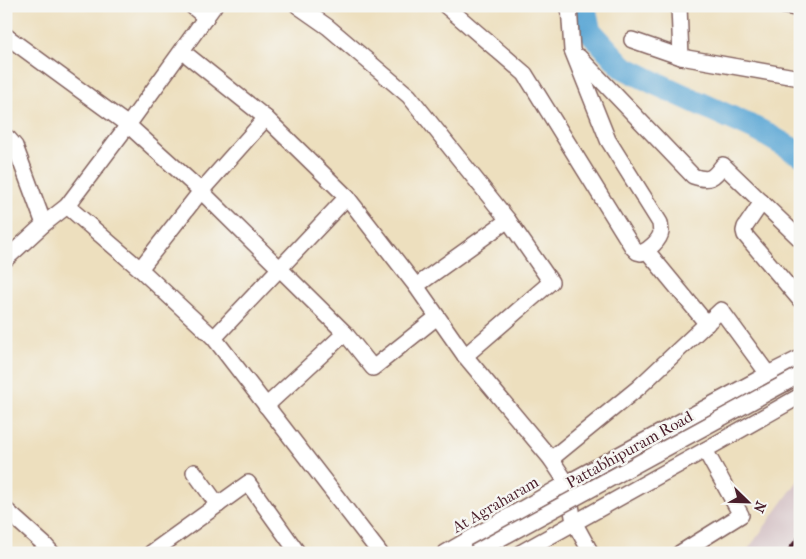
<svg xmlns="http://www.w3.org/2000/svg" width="806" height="559" font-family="'IM FELL French Canon',serif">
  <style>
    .industrial { fill: #d2bec2 }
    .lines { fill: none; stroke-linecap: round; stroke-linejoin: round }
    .river { stroke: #5ea9d6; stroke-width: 24 }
    .minor-casing { stroke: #83625e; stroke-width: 18 }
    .minor { stroke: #fff; stroke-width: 15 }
    .rail { stroke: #4a1f2b; stroke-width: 4 }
    .minor-bridge-casing { stroke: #83625e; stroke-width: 18; stroke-linecap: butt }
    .minor-bridge { stroke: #fff; stroke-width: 15 }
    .labels { text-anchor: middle; stroke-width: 5; stroke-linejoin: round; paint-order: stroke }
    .street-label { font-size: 16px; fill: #4a1f2b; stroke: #f6f6f2 }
  </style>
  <rect width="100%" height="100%" fill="#f6f6f2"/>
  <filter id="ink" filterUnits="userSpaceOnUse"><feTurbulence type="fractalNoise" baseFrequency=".02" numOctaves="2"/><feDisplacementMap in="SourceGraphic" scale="10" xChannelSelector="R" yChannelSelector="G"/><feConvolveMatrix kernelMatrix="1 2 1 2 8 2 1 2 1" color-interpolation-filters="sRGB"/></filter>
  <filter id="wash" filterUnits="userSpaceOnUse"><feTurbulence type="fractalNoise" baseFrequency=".0096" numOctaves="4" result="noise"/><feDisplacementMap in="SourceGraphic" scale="20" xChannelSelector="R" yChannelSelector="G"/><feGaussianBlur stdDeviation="1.12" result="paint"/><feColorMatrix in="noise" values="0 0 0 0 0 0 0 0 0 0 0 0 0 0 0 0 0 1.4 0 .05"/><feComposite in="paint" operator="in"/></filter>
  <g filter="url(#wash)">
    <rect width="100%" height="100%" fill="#eddfbe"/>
    <path class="industrial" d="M800,478V553H745L760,533Z"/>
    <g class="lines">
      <path class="river" d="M584,6L589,30L623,67L655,83L760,131L800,154"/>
    </g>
  </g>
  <g filter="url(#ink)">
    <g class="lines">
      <defs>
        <g id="minor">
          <path d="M192,6L206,18"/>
          <path d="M298,6L328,27L409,96L508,220L551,282L465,356"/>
          <path d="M446,6L525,74L633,248L637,252L641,253C649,250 660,240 661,232C661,231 660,224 660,223L608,140L572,50L569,6"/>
          <path d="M679,6L681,57"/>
          <path d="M785,6L800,9"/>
          <path d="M6,36L128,125L201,191L345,333L373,368L437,317"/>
          <path d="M632,40L681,57L800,78"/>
          <path d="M182,51L266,118L347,197L416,286L465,356L551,459L567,483L574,522L591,553"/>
          <path d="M579,57L693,176C710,182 713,178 723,165L800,239"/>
          <path d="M6,137L9,139L15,146L44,224"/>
          <path d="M762,202L745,227L744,231L745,235L800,300"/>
          <path d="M67,206L140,269L214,338L380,553"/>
          <path d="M647,251L707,324"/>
          <path d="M6,259L44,224L67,206L128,125L214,6"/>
          <path d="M140,269L201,191L266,118"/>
          <path d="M416,286L508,220"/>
          <path d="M214,338L347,197"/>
          <path d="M266,406L345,333"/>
          <path d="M551,459L638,388L721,310L768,374"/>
          <path d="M194,472L218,505"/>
          <path d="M6,510L44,544L52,553"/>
          <path d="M151,553L248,483L298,553"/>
          <path d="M445,553L567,483L768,374L800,358"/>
          <path d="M520,553L705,450L800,396"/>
          <path d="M680,553L741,515L705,450"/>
        </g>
      </defs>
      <use href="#minor" class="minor-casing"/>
      <use href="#minor" class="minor"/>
      <path class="rail" d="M787,553L800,536"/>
      <defs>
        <path id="minor-bridge" d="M474,553L800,375"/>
      </defs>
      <use href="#minor-bridge" class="minor-bridge-casing"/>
      <use href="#minor-bridge" class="minor-bridge"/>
    </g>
  </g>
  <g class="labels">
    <g class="street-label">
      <text transform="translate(629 449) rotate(-29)" y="6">Pattabhipuram Road</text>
      <text transform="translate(495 504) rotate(-30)" y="6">At Agraharam</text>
    </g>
  </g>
  <rect width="806" height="559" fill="none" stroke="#f6f6f2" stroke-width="25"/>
  <g transform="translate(748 502) rotate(113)" stroke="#f6f6f2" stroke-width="4" paint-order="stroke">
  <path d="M0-4L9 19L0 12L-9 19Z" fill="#4a1f2b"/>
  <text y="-8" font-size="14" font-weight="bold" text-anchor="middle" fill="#4a1f2b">N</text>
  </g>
</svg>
